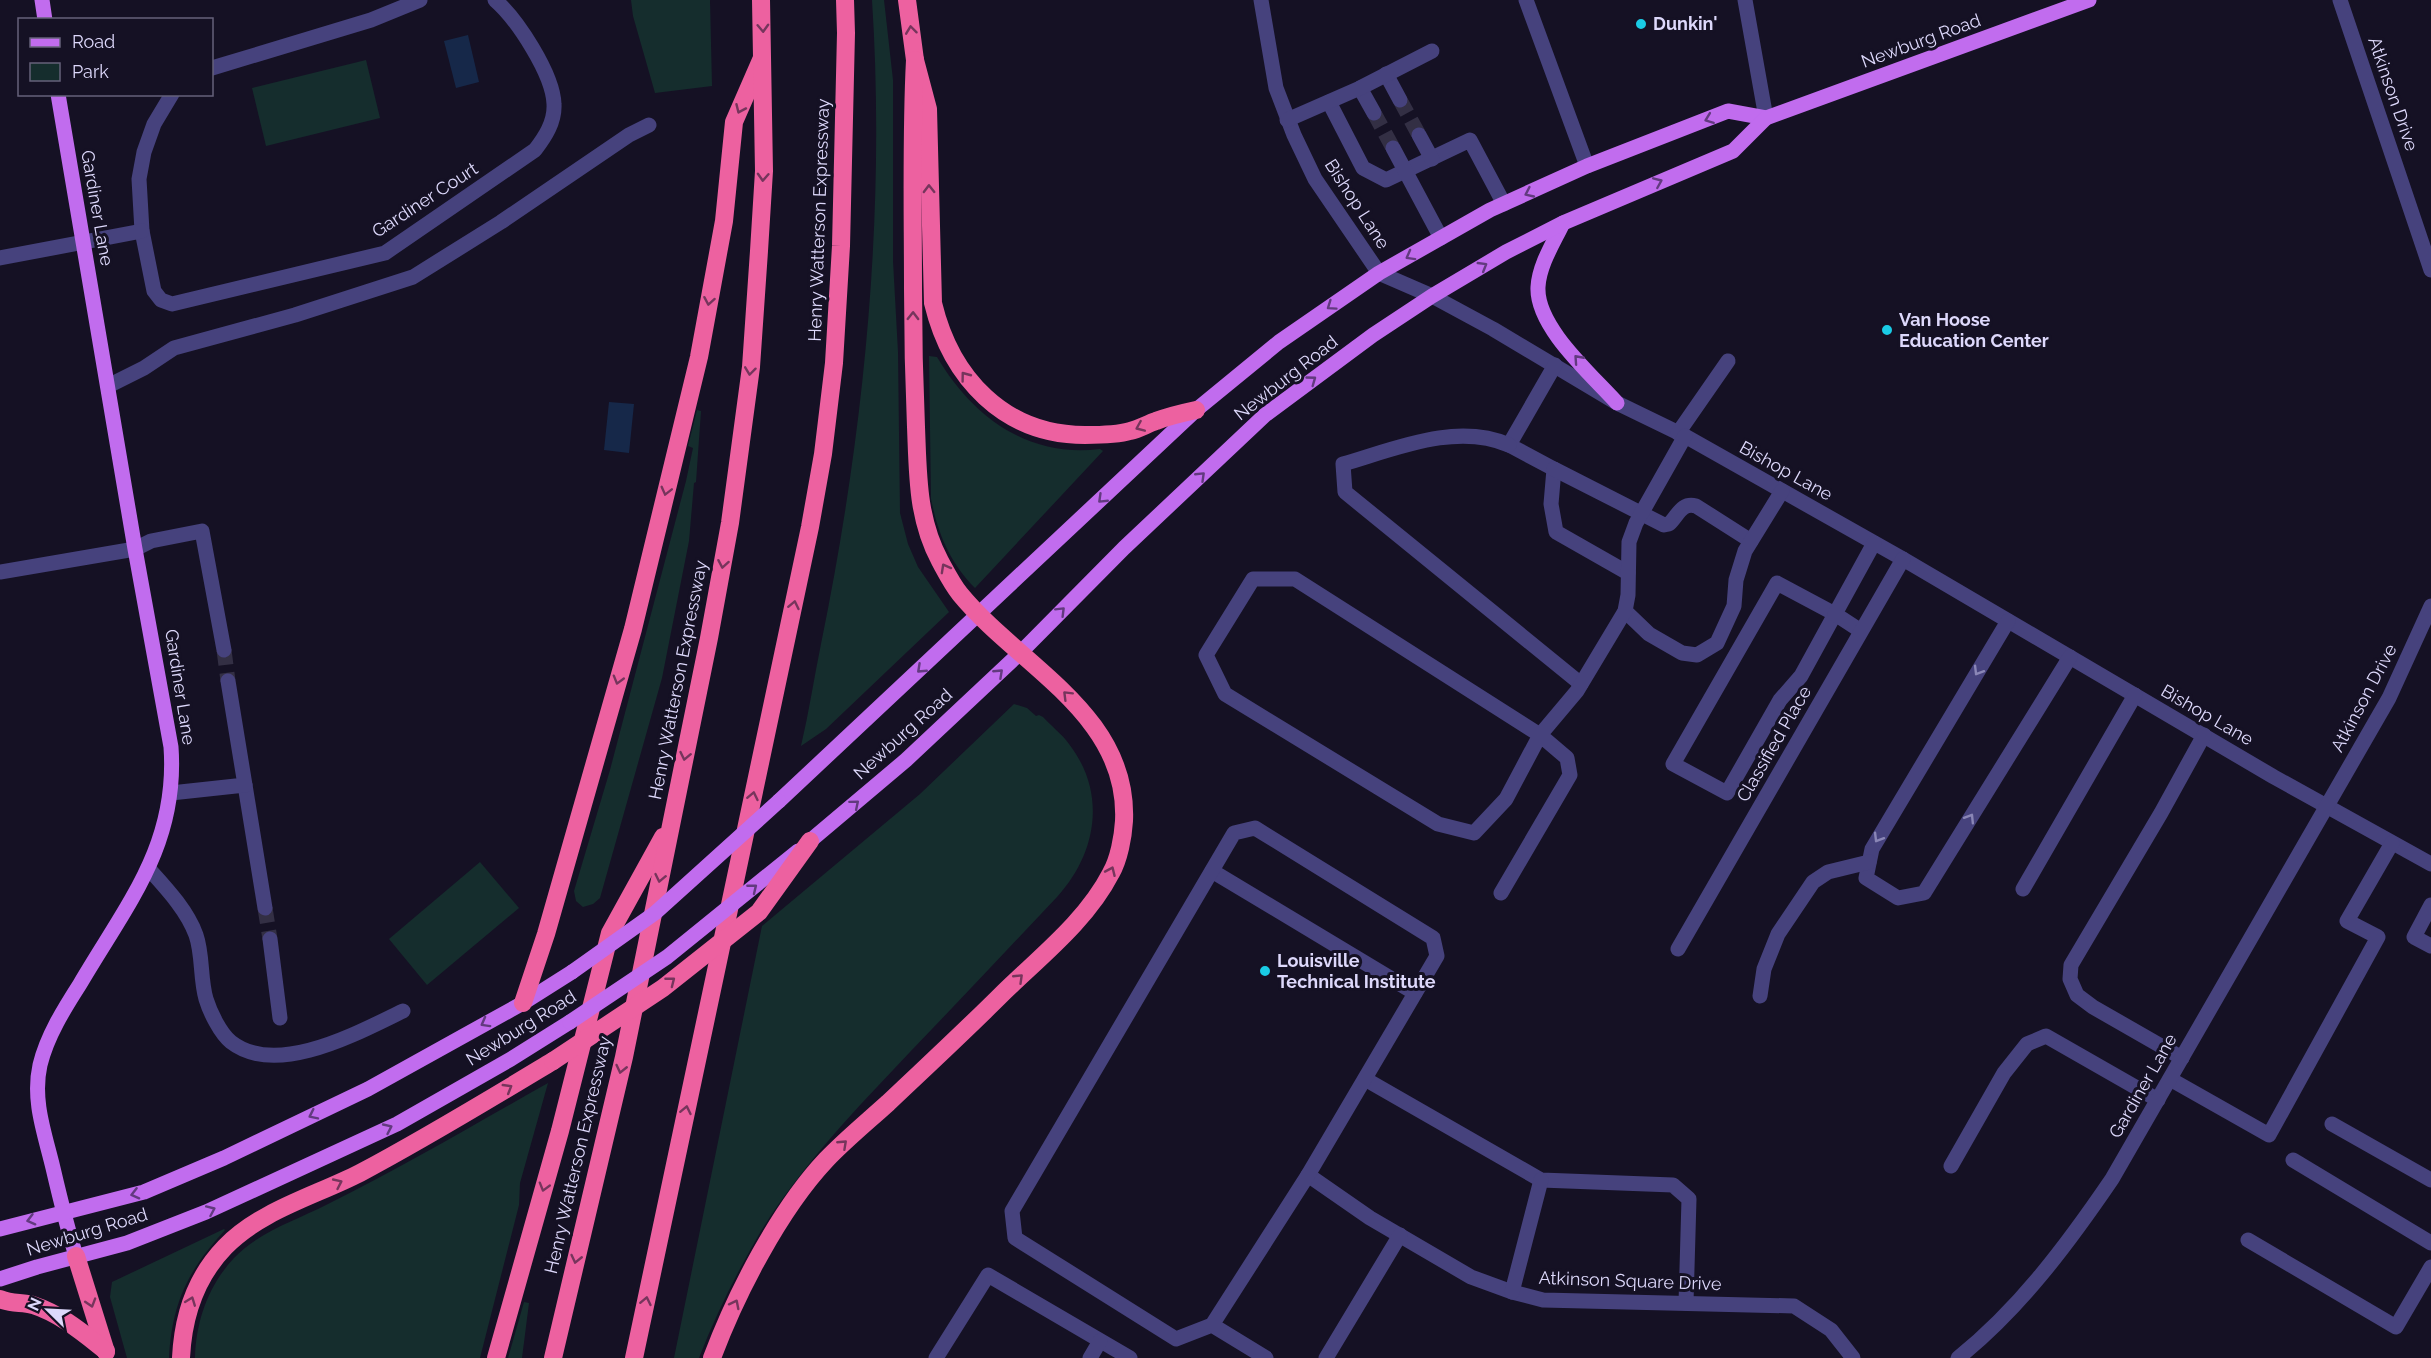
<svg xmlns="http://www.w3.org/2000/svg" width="2431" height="1358" font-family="Raleway,sans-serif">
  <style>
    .green { fill: #152d2d }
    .water { fill: #162849 }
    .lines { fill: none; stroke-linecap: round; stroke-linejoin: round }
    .minor-tunnel { stroke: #332f44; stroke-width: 15; stroke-dasharray: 15 8; stroke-linecap: butt }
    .minor { stroke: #46427d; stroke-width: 15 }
    .major { stroke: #c16cee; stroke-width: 15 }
    .highway { stroke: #ed61a0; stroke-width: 18 }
    .major-bridge { stroke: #c16cee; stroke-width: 15 }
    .highway-bridge { stroke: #ed61a0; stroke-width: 18 }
    .oneway { stroke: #76355c }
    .oneway2 { stroke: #623a7f }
    .oneway3 { stroke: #8a86b6 }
    .poi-dot { fill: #1acbe5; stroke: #151124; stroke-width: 2 }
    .labels { text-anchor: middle; stroke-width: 6; stroke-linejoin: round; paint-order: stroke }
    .poi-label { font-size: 18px; font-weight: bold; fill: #ddd8fb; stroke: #151124; text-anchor: start }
    .street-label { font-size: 18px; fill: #ddd8fb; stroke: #151124 }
  </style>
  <rect width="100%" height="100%" fill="#151124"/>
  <g class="green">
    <path d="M631,0H710L712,86L655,93L633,16Z"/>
    <path d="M872,0H884L893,80V261L898,352L900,513L908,544L918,567L949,612L826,729L801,746C809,712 814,678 821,644C864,434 886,214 872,0Z"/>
    <path d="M366,60L380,118L266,146L252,88Z"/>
    <path d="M929,356L937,357C972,416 1027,458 1100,449L1103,451L975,588C950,563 938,534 931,499Z"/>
    <path d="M697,410L701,411L696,482L694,483L689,541L662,678L600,898L593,904L583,907L576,901L574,891L610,770L686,481L693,448L688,446Z"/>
    <path d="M1014,704L1027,708L1036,716L1039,715L1043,717C1051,726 1062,734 1069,744C1107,793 1097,853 1057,897C1008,949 959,1001 910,1052C857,1108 802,1165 761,1231C737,1272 716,1314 699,1358H674L762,926L920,794Z"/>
    <path d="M480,862L519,908L427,985L389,939Z"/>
    <path d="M548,1083L520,1183L519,1205L480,1358H195C196,1321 208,1286 234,1258C260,1231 295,1221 328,1204C403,1167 475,1124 548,1083Z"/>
    <path d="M224,1229L225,1230C188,1270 172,1303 169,1358H127L110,1297L112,1282Z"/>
    <path d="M524,1302L529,1303L522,1358H508Z"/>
  </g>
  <g class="water">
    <path d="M468,35L479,82L456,88L444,41Z"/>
    <path d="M609,402L634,404L629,453L604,450Z"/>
  </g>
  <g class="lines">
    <g class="minor-tunnel">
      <path d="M1400,100L1419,135"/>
      <path d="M1374,113L1393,148"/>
      <path d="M224,650L228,681"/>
      <path d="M265,908L270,939"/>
    </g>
    <g class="minor">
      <path d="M1261,0L1276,88L1294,135L1315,179L1379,273L1432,296L1493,329L1617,403L1685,436L1903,559L2274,777L2431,864"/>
      <path d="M1526,0L1587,166"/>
      <path d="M1745,0L1766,118"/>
      <path d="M2340,0L2431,270"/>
      <path d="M212,68L371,20L420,0"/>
      <path d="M1386,74L1400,100"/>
      <path d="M1360,88L1374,113"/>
      <path d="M172,94L154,124L144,152L139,179L142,231L154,291L161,300L172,304L385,253L535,150C545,137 555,122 554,104C553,74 517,19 495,0"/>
      <path d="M1329,102L1363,168L1386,180L1470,140L1504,204"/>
      <path d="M1287,120L1360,88L1432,51"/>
      <path d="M1419,135L1432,159"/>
      <path d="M1393,148L1441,238"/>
      <path d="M0,258L142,231"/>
      <path d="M1555,365L1509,445L1554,469L1551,504L1556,532L1628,573"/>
      <path d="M108,386L144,368L174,348L295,315L413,277L501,222L629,135L649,125"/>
      <path d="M1678,433L1728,361"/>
      <path d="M1509,445C1456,422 1395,449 1343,464L1345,492L1581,684"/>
      <path d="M1554,469L1664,525L1669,524C1678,516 1681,502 1696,506L1751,541"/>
      <path d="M0,572L135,549L151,541L202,531L224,650"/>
      <path d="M1777,583L1835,614L1801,676L1780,700L1727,793L1673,764Z"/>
      <path d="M1625,611L1649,634L1682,653L1697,655L1717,643L1734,606L1736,580L1745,551L1782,491"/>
      <path d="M2008,621L1872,849L1866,878L1898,898L1924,893L2070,657"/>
      <path d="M1861,631L1835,614L1874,543"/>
      <path d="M245,785L265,908"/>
      <path d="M171,793L245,785L228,681"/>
      <path d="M148,868C166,888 187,910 196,935C203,955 200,979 206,999C210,1012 220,1033 231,1042C277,1078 359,1032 403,1011"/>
      <path d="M1212,871L1415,993"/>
      <path d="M2023,889L2135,695"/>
      <path d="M1501,893L1570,775L1567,758L1540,735L1295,579H1253L1206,655L1225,694L1438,824L1474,833L1506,799L1540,735L1577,691L1625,611L1628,595L1629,542L1636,523L1685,436"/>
      <path d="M2431,905L2414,937L2431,946"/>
      <path d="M270,939L280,1018"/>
      <path d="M1678,949L1903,559"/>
      <path d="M1760,996L1764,969L1778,934L1813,882L1828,872L1869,862"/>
      <path d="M2182,1058L2093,1007L2077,995L2070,979L2071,965L2161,813L2204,735"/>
      <path d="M1365,1079L1541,1180L1673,1185L1689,1199L1686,1303"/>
      <path d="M2170,1079L2269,1135L2378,937L2347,921L2392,843"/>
      <path d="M2332,1124L2431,1180"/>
      <path d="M2293,1160L2431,1243"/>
      <path d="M1951,1166L2004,1073L2027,1044L2046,1036L2158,1100"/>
      <path d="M1308,1175L1370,1218L1471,1277L1512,1292L1543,1300L1794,1306L1831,1330L1853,1358"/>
      <path d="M2248,1240L2396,1327L2431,1267"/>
      <path d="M1512,1292L1541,1180"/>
      <path d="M1212,1325L1308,1175L1437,956L1433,938L1255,828L1234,833L1012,1211L1015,1238L1176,1339L1212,1325L1266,1358"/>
      <path d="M936,1358L988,1275L1130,1358"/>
      <path d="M1090,1358L1100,1341"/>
      <path d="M1326,1358L1400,1235"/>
      <path d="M1958,1358C2020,1308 2067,1245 2112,1179L2389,698L2431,606"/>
    </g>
    <g class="major">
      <path d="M42,0L45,20"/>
      <path d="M58,94L135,549L171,747C178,845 127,904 80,984C64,1009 47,1036 40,1065C32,1101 45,1134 53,1168C60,1198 67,1227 76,1256"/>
      <path d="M1563,223C1554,242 1539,265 1538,287C1536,327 1591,374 1617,403"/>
      <path d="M779,801L1196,410L1279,342L1379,273L1490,210L1587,166L1728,111L1766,118"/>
      <path d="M810,841L906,760L1020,653L1124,548L1265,415L1373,335L1432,296L1506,252L1563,223L1733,151L1766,118L2089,0"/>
      <path d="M0,1229L144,1192L224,1158L368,1089L523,1003L572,972"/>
      <path d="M0,1279L37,1267L127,1243L206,1212L397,1124L511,1059L570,1022"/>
    </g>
    <g class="highway">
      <path d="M907,0L915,60L928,109L933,303C951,378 1004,435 1085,435C1099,435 1117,435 1130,431C1139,429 1147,424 1156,421C1169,416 1182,413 1196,410"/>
      <path d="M523,1003L546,934L633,629L699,357L724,221L734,122L761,60"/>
      <path d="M76,1256L106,1352"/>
      <path d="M0,1299C11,1304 22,1302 33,1305C61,1314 83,1333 106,1351"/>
      <path d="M181,1358C183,1316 195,1278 225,1247C261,1210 315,1196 360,1173C426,1138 490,1099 553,1061"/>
      <path d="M496,1358L560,1131L610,933L663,837"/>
      <path d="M553,1358L624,1057L709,638L730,523L751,367L759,251L764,171L761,0"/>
      <path d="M634,1358L810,527L823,454L834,363L841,246L846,33L845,0"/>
      <path d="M712,1358C736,1294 779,1210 826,1160C845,1140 867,1122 888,1103C927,1066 966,1030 1004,992C1041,956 1087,920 1111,873C1119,859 1123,837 1124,821C1129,714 1019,666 960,594C952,584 946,572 940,561C917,518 918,475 916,427C914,381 913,335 913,289C913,213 911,136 915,60"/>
    </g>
    <g class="major-bridge">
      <path d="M572,972L655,913L779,801"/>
      <path d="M570,1022L667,957L798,851"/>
    </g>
    <path class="highway-bridge" d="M553,1061L663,988L759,912L810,841"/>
  </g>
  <defs><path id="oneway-chevron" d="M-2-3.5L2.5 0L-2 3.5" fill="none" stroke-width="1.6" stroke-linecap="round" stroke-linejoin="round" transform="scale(1.5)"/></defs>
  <g class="oneway">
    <use href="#oneway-chevron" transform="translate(763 28) rotate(88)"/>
    <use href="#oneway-chevron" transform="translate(911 30) rotate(-97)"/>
    <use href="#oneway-chevron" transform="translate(740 109) rotate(114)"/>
    <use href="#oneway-chevron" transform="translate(763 177) rotate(93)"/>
    <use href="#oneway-chevron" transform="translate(929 189) rotate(-91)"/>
    <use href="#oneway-chevron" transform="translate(709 301) rotate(100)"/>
    <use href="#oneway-chevron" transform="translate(913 316) rotate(-89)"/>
    <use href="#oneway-chevron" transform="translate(750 371) rotate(97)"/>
    <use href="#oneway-chevron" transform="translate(965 376) rotate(-127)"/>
    <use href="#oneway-chevron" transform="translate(1140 427) rotate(157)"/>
    <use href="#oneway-chevron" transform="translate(666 491) rotate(104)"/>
    <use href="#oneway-chevron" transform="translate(723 564) rotate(100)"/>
    <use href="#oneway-chevron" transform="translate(945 568) rotate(-119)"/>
    <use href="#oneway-chevron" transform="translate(794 605) rotate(-78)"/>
    <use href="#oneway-chevron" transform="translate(618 680) rotate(106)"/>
    <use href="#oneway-chevron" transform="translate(1067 695) rotate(-135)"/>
    <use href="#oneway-chevron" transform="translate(685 756) rotate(102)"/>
    <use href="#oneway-chevron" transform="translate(753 796) rotate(-78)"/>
    <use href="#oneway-chevron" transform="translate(1111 871) rotate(-66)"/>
    <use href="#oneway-chevron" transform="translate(660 878) rotate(102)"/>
    <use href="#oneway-chevron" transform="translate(1019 978) rotate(-44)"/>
    <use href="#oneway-chevron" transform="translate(671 981) rotate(-38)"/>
    <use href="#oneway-chevron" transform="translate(621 1069) rotate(103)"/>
    <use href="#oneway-chevron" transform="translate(508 1088) rotate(-31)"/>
    <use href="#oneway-chevron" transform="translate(686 1110) rotate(-78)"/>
    <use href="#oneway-chevron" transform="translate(843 1144) rotate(-43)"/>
    <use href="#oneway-chevron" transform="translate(338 1183) rotate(-25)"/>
    <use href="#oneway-chevron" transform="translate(544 1187) rotate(106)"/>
    <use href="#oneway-chevron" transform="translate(576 1259) rotate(103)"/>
    <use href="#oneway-chevron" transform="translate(191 1301) rotate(-69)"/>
    <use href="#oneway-chevron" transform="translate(646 1301) rotate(-78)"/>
    <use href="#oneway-chevron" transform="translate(91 1303) rotate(73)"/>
    <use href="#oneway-chevron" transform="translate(735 1304) rotate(-63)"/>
  </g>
  <g class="oneway2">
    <use href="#oneway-chevron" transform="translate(1709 119) rotate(159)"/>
    <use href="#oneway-chevron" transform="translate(1658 182) rotate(-23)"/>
    <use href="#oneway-chevron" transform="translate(1529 193) rotate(155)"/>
    <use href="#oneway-chevron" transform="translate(1410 256) rotate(151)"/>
    <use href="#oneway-chevron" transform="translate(1483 266) rotate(-31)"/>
    <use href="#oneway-chevron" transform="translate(1331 306) rotate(145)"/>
    <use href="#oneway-chevron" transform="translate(1578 359) rotate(-132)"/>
    <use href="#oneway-chevron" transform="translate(1312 380) rotate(-36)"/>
    <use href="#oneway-chevron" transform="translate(1201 476) rotate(-44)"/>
    <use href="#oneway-chevron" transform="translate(1102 499) rotate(136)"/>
    <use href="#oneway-chevron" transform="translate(1061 611) rotate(-45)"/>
    <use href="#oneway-chevron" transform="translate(921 669) rotate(137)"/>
    <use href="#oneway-chevron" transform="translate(999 673) rotate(-43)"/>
    <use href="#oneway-chevron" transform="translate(855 804) rotate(-40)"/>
    <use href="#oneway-chevron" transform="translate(753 888) rotate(-39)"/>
    <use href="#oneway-chevron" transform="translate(485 1023) rotate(151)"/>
    <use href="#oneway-chevron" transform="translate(313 1115) rotate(154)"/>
    <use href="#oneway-chevron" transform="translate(388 1128) rotate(-25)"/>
    <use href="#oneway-chevron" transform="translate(135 1194) rotate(166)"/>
    <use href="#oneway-chevron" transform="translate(211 1210) rotate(-24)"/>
    <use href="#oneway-chevron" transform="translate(31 1220) rotate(165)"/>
  </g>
  <g class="oneway3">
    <use href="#oneway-chevron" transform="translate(1978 671) rotate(121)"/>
    <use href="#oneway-chevron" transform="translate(1970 818) rotate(-58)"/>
    <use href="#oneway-chevron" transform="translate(1878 838) rotate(121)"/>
  </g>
  <g class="poi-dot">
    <circle cx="1641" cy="24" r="6"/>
    <circle cx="1887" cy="330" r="6"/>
    <circle cx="1265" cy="971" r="6"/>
  </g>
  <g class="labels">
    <g class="poi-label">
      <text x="1653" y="30">Dunkin'</text>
      <text x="1899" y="326">Van Hoose<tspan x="1899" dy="21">Education Center</tspan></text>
      <text x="1277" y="967">Louisville<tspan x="1277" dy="21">Technical Institute</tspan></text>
    </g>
    <g class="street-label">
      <text transform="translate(1921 41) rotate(-20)" y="6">Newburg Road</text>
      <text transform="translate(2393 94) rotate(71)" y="6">Atkinson Drive</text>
      <text transform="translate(425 200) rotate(-33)" y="6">Gardiner Court</text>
      <text transform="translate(1357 204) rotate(57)" y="6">Bishop Lane</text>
      <text transform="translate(97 208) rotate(80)" y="6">Gardiner Lane</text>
      <text transform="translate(819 220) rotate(-88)" y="6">Henry Watterson Expressway</text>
      <text transform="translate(1286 378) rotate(-38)" y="6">Newburg Road</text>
      <text transform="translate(1786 471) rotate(29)" y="6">Bishop Lane</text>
      <text transform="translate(678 680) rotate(-79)" y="6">Henry Watterson Expressway</text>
      <text transform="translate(180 687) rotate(81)" y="6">Gardiner Lane</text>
      <text transform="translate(2364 698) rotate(-62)" y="6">Atkinson Drive</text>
      <text transform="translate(2207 715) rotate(30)" y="6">Bishop Lane</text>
      <text transform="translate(903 734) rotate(-42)" y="6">Newburg Road</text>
      <text transform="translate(1774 744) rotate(-60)" y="6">Classified Place</text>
      <text transform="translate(521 1028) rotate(-32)" y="6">Newburg Road</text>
      <text transform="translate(2143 1086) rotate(-60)" y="6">Gardiner Lane</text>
      <text transform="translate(578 1155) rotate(-77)" y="6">Henry Watterson Expressway</text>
      <text transform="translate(87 1232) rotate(-17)" y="6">Newburg Road</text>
      <text transform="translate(1630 1281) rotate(2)" y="6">Atkinson Square Drive</text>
    </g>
  </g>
  <rect x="18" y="18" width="195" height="78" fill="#151124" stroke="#65617a" stroke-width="1.5"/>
  <rect x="30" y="38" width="30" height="9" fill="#c16cee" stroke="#65617a" stroke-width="1.5"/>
  <text x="72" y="48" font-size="18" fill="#ddd8fb">Road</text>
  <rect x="30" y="63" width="30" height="18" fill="#152d2d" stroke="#65617a" stroke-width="1.5"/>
  <text x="72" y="78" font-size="18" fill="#ddd8fb">Park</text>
  <g transform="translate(48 1310) rotate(294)" stroke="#151124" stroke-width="4.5" paint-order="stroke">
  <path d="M0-4.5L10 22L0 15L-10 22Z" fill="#ddd8fb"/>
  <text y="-9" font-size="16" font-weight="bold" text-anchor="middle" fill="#ddd8fb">N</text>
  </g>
</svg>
